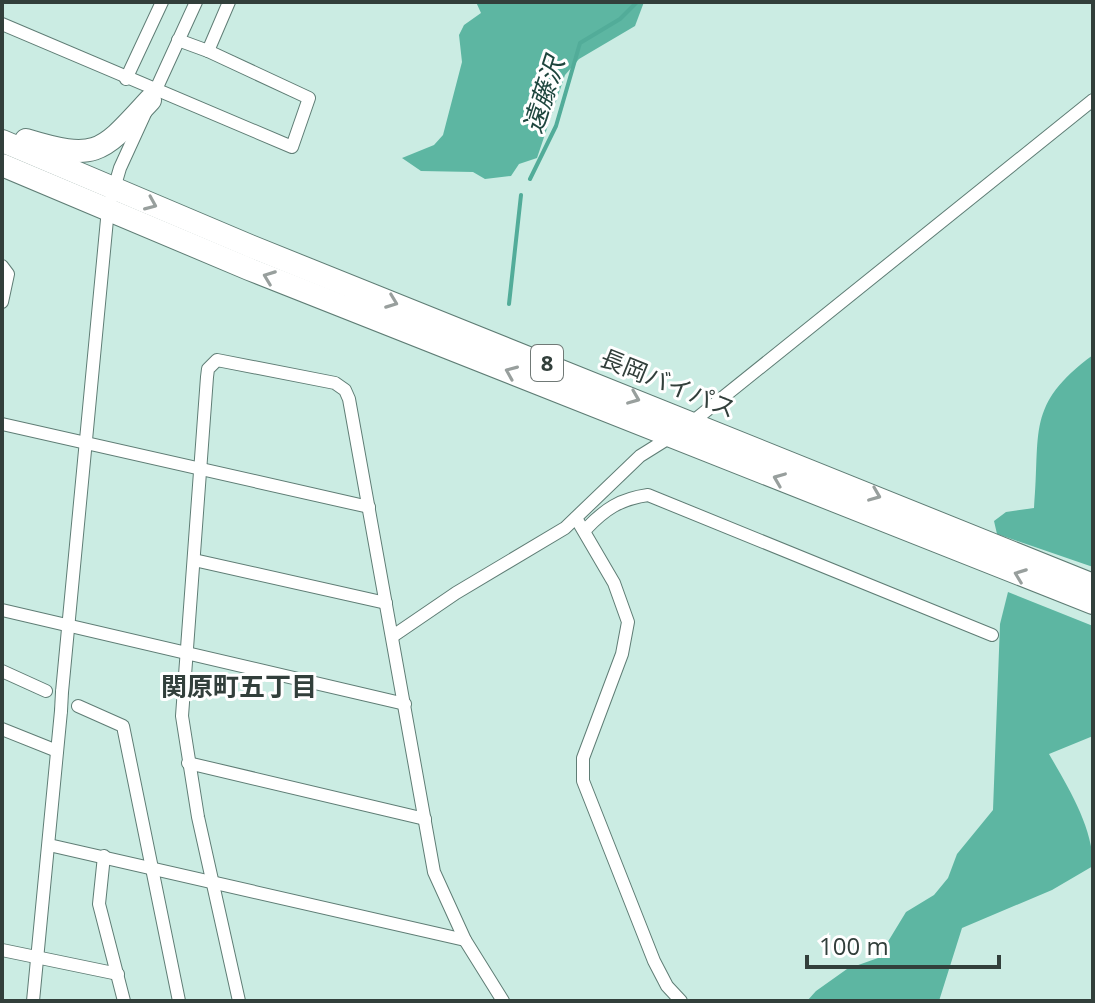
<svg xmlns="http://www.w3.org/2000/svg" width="1095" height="1003" font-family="'Open Sans','Noto Sans JP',sans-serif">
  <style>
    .forest { fill: #5db6a2 }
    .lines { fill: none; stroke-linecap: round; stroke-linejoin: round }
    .stream { stroke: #52ac99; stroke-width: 4 }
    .minor-casing { stroke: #5f7d75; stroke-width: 14 }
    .trunk-casing { stroke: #5f7d75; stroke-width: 24 }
    .minor { stroke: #fff; stroke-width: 12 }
    .trunk { stroke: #fff; stroke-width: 22 }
    .minor-bridge-casing { stroke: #5f7d75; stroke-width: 14; stroke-linecap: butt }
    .minor-bridge { stroke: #fff; stroke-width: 12 }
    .oneway { stroke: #989f9d }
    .labels { text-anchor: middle; stroke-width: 6; stroke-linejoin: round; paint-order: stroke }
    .shield { fill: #fff; stroke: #707976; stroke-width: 2 }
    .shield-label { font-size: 22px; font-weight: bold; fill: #323f3b }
    .street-label { font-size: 24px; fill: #323f3b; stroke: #fff }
    .water-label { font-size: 26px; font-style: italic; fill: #1e463e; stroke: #fff }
    .neighbourhood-label { font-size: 26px; font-weight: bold; fill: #323f3b; stroke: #fff }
  </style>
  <rect width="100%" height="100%" fill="#cbece3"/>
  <g class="forest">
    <path d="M476,2H644L635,26L579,59L565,75L537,158L519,164L511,176L485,179L473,172L421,171L402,158L434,145L443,135L462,62L459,35L464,25L481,13Z"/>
    <path d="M1093,355V567L997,534L994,521L1006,512L1034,508C1041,432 1025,405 1093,355Z"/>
    <path d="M1008,592L1093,626V736L1049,754C1068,787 1093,827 1093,866L1052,890L962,928L939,1001H807L816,991L847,969L878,958L906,912L934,895L948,878L957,854L993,810L1000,624Z"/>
  </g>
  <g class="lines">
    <g class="stream">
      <path d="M530,179L556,126L580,43L620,19L637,2"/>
      <path d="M509,304L521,195"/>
    </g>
    <defs>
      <g id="minor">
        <path d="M2,24L292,147L309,98L208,51"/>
        <path d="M178,40L208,51L229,2"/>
        <path d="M126,79L162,2"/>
        <path d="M2,266L8,274L2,302"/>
        <path d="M691,423L1093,100"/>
        <path d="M2,424L369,507"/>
        <path d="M576,518L614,583L628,622L622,654L583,758V781L654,961L667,986L681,1001"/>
        <path d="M586,529C605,509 620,499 648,495L992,635"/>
        <path d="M194,560L386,603"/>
        <path d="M2,610L405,704"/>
        <path d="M393,636L456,593L565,528L640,456L672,436"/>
        <path d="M2,671L46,691"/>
        <path d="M62,692L108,209L120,168L196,2"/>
        <path d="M78,706L123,726L179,1001"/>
        <path d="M2,729L57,751"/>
        <path d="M188,763L425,819"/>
        <path d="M49,845L465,940"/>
        <path d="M104,856L99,904L124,1001"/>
        <path d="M2,950L118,974"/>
        <path d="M33,1001L61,711"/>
        <path d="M239,1001L198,817L182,716L207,377L208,369L217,360L335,383L345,390L349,399L434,872L465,940L503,1001"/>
      </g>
      <g id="trunk">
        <path d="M26,140C98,162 102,152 150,100"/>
        <path d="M2,141L250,246L1093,585"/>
        <path d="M2,165L249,269L1093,603"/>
      </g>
    </defs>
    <use href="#minor" class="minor-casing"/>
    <use href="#trunk" class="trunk-casing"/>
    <use href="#minor" class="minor"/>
    <use href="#trunk" class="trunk"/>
    <defs>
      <path id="minor-bridge" d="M61,711L62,692"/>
    </defs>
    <use href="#minor-bridge" class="minor-bridge-casing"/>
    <use href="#minor-bridge" class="minor-bridge"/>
  </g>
  <defs><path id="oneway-chevron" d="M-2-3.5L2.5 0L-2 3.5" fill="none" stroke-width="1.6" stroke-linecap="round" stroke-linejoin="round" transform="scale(2)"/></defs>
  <g class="oneway">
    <use href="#oneway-chevron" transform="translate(151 204) rotate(23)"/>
    <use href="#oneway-chevron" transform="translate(269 277) rotate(-159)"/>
    <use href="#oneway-chevron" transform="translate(392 302) rotate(21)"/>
    <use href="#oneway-chevron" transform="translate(511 372) rotate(-157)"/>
    <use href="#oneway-chevron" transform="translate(634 398) rotate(22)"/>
    <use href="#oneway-chevron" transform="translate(779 479) rotate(-158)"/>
    <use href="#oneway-chevron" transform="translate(875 495) rotate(22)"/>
    <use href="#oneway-chevron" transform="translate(1020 575) rotate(-159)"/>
  </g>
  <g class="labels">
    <rect class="shield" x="531" y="345" width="32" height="36" rx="6"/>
    <g class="shield-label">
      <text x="547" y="371">8</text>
    </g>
    <g class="street-label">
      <text transform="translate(668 384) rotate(22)" y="8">長岡バイパス</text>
    </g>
    <g class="water-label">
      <text transform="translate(544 95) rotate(-72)" y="9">遠藤沢</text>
    </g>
    <g class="neighbourhood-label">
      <text x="239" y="696">関原町五丁目</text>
    </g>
  </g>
  <rect width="1095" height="1003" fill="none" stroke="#323f3b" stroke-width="8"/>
  <path d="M807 955v12h192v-12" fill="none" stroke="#323f3b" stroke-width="4"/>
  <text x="819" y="955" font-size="24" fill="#323f3b" stroke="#ffffff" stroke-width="6" paint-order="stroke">100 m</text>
</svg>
